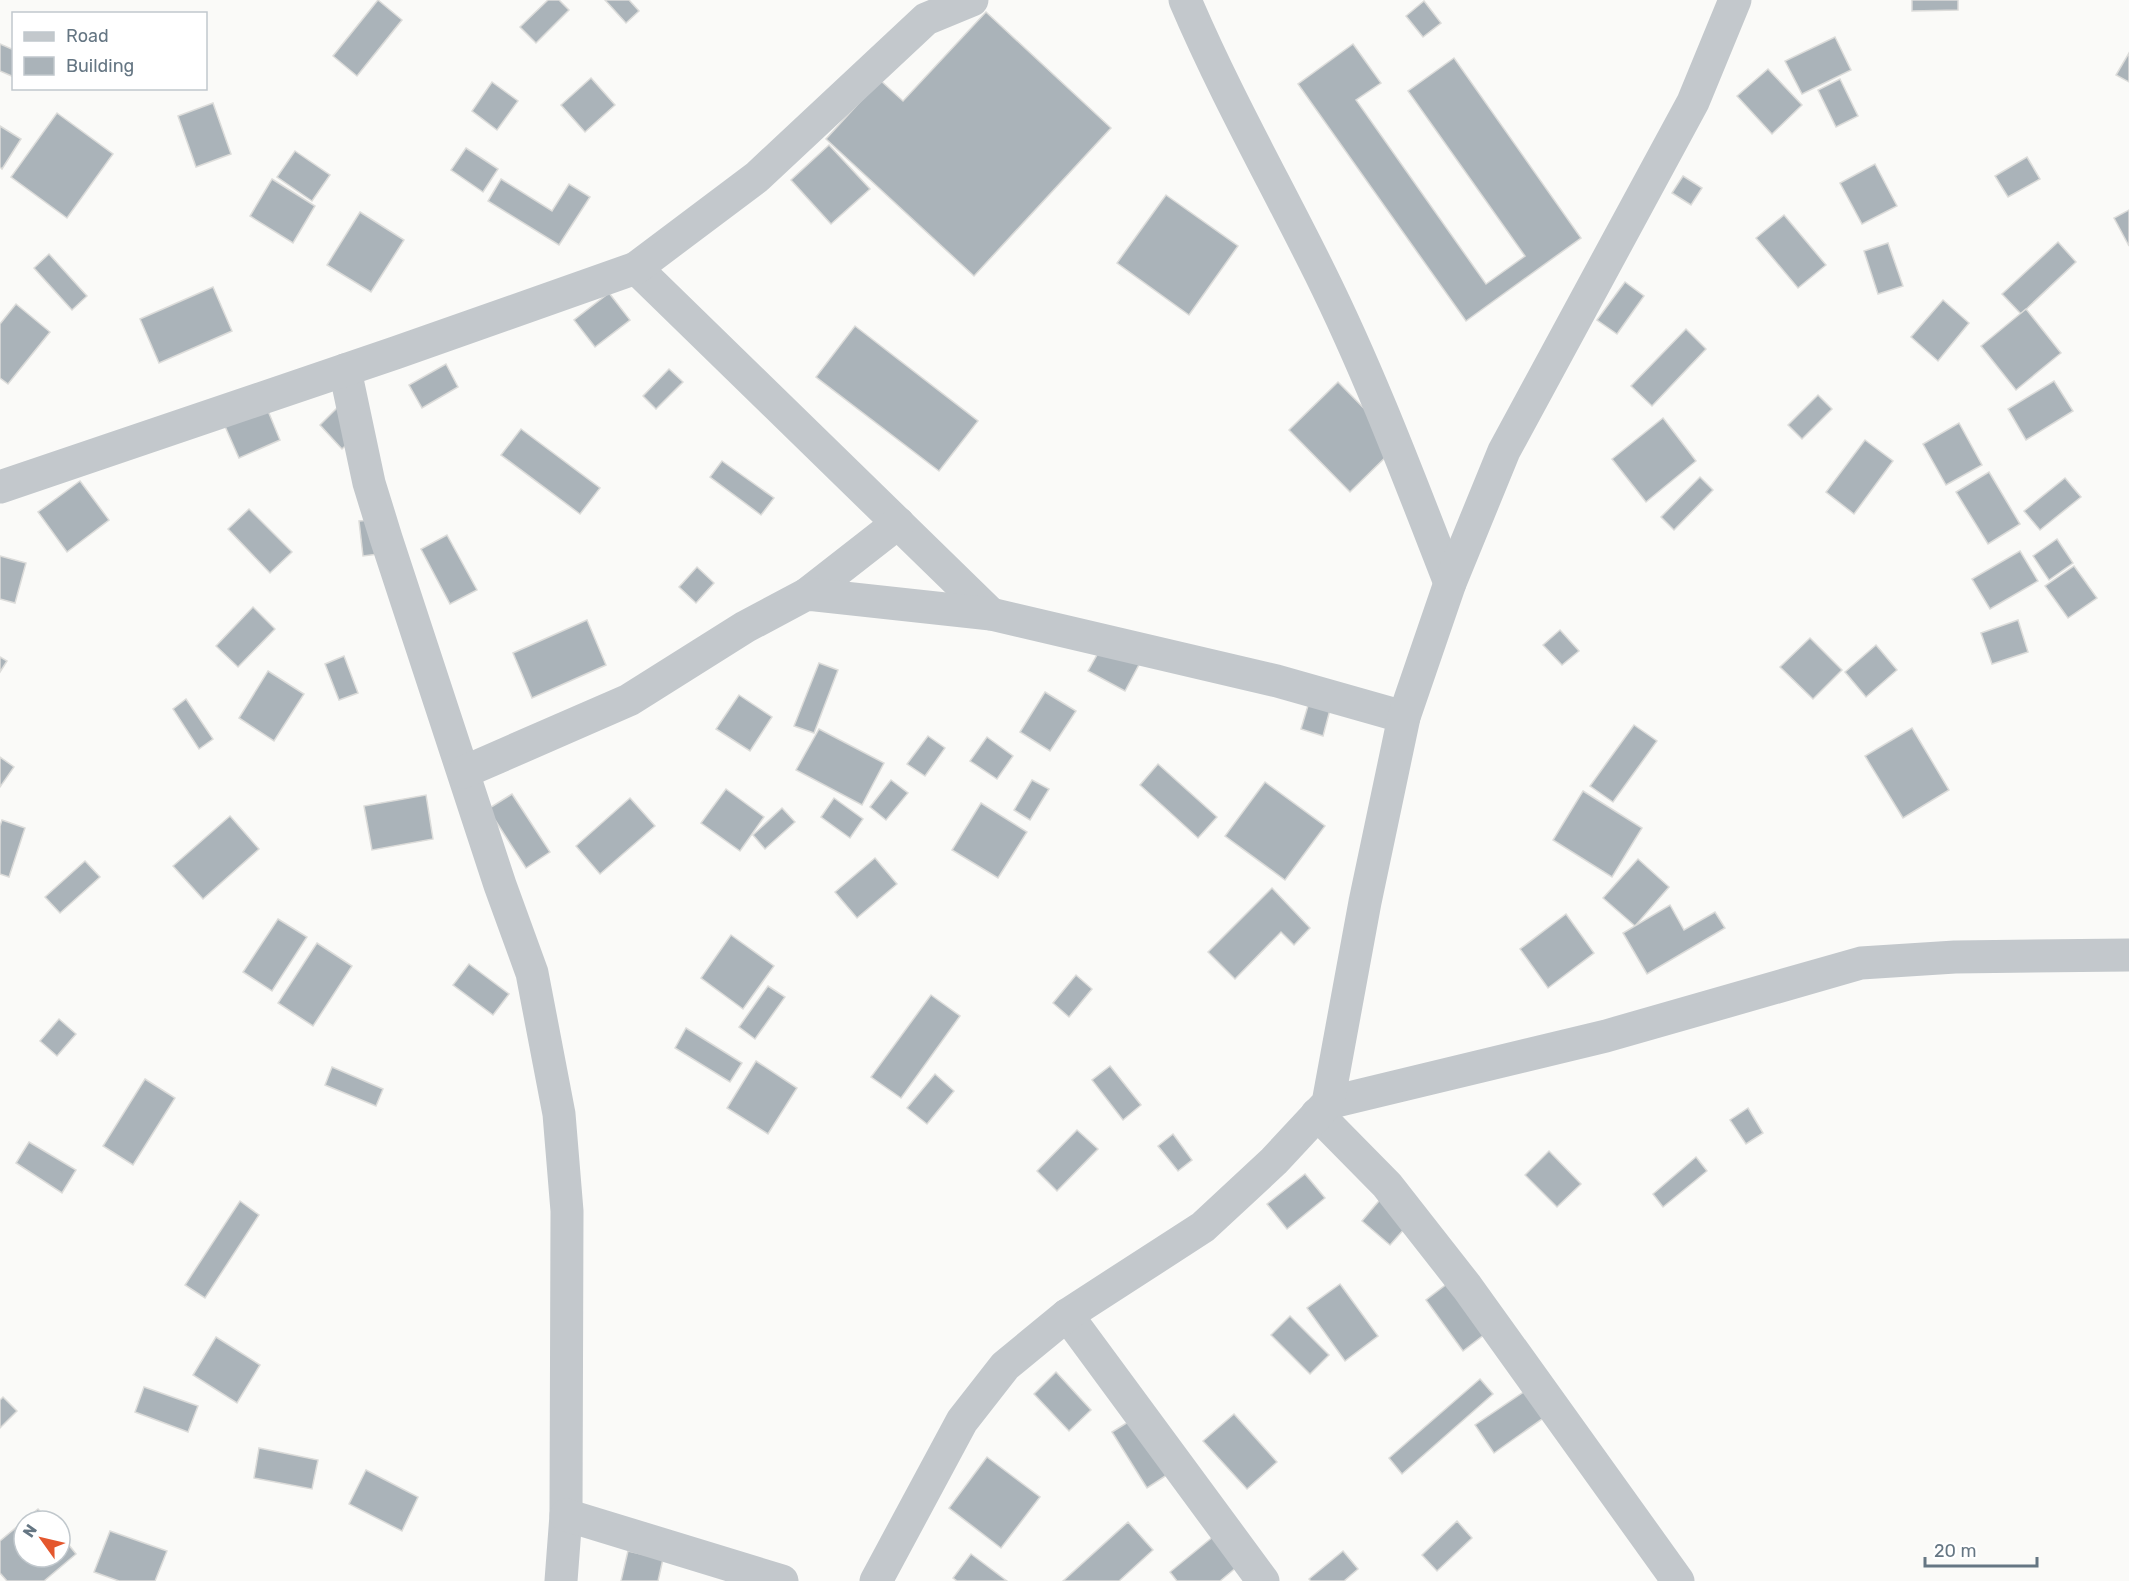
<svg xmlns="http://www.w3.org/2000/svg" width="2129" height="1581" font-family="Rubik,sans-serif">
  <style>
    .building { fill: #aab3b9; stroke: #dcdcda; stroke-width: 1.5 }
    .lines { fill: none; stroke-linecap: round; stroke-linejoin: round }
    .minor { stroke: #c3c8cc; stroke-width: 33 }
  </style>
  <rect width="100%" height="100%" fill="#fafaf8"/>
  <g class="building">
    <path d="M378,0L402,20L357,76L333,56Z"/>
    <path d="M548,0H559L569,10L536,43L520,27Z"/>
    <path d="M605,0H629L639,11L626,23Z"/>
    <path d="M1912,0H1958V10L1912,11Z"/>
    <path d="M1424,1L1441,23L1423,37L1406,16Z"/>
    <path d="M986,12L1111,128L974,276L826,139L880,80L903,101Z"/>
    <path d="M1835,37L1851,70L1802,94L1785,61Z"/>
    <path d="M0,44L14,50V77L0,71Z"/>
    <path d="M1353,44L1381,83L1356,100L1486,284L1525,256L1408,91L1454,58L1581,238L1466,321L1298,84Z"/>
    <path d="M2129,53V82L2116,75Z"/>
    <path d="M1768,69L1802,105L1772,134L1737,96Z"/>
    <path d="M591,78L615,105L585,132L561,105Z"/>
    <path d="M1840,79L1858,116L1836,127L1818,90Z"/>
    <path d="M492,82L518,101L497,130L472,111Z"/>
    <path d="M213,103L231,154L196,167L178,116Z"/>
    <path d="M57,113L113,154L67,218L11,177Z"/>
    <path d="M0,126L21,139L2,169L0,167Z"/>
    <path d="M829,145L870,189L831,224L791,180Z"/>
    <path d="M466,148L498,169L483,192L451,170Z"/>
    <path d="M295,151L330,175L312,201L277,177Z"/>
    <path d="M2027,157L2040,179L2008,197L1995,176Z"/>
    <path d="M1875,164L1897,206L1862,224L1840,183Z"/>
    <path d="M1683,176L1702,188L1691,205L1672,193Z"/>
    <path d="M272,179L315,206L293,243L250,216Z"/>
    <path d="M501,179L552,211L569,184L590,197L559,245L488,201Z"/>
    <path d="M1166,195L1238,246L1189,315L1117,263Z"/>
    <path d="M2129,210V246L2114,218Z"/>
    <path d="M360,212L404,240L371,292L327,265Z"/>
    <path d="M1784,215L1826,265L1798,288L1756,238Z"/>
    <path d="M2058,242L2076,262L2021,314L2002,294Z"/>
    <path d="M1888,243L1903,286L1878,294L1864,251Z"/>
    <path d="M49,254L87,296L72,310L34,268Z"/>
    <path d="M1625,282L1644,296L1617,334L1597,320Z"/>
    <path d="M213,287L232,331L159,363L140,319Z"/>
    <path d="M609,293L630,320L595,347L574,320Z"/>
    <path d="M1943,300L1969,323L1938,361L1911,337Z"/>
    <path d="M16,304L50,332L8,384L0,378V324Z"/>
    <path d="M2026,309L2061,353L2016,390L1981,346Z"/>
    <path d="M855,326L978,421L939,471L816,377Z"/>
    <path d="M1686,329L1706,349L1652,406L1631,386Z"/>
    <path d="M446,364L458,387L422,408L409,385Z"/>
    <path d="M669,369L683,382L656,409L643,396Z"/>
    <path d="M2054,381L2073,411L2026,440L2008,409Z"/>
    <path d="M1338,382L1399,444L1350,492L1289,430Z"/>
    <path d="M1818,395L1832,409L1802,439L1788,425Z"/>
    <path d="M342,403L365,427L342,449L320,425Z"/>
    <path d="M266,406L280,440L239,458L224,424Z"/>
    <path d="M1663,418L1696,461L1646,502L1612,459Z"/>
    <path d="M1959,423L1982,465L1946,485L1923,444Z"/>
    <path d="M521,429L600,488L580,514L501,455Z"/>
    <path d="M1865,440L1893,461L1854,514L1826,492Z"/>
    <path d="M722,461L774,498L761,515L710,477Z"/>
    <path d="M1989,472L2020,524L1988,544L1956,492Z"/>
    <path d="M1700,477L1713,490L1674,530L1661,517Z"/>
    <path d="M2065,478L2081,497L2040,530L2024,511Z"/>
    <path d="M80,481L109,520L67,552L38,512Z"/>
    <path d="M249,509L292,552L270,573L228,529Z"/>
    <path d="M382,519L386,553L363,556L359,521Z"/>
    <path d="M447,535L477,590L450,604L421,549Z"/>
    <path d="M2057,539L2073,563L2049,580L2033,556Z"/>
    <path d="M2020,551L2038,581L1990,609L1972,579Z"/>
    <path d="M0,556L26,563L15,603L0,599Z"/>
    <path d="M2074,566L2097,598L2068,618L2045,586Z"/>
    <path d="M697,567L714,583L696,603L679,587Z"/>
    <path d="M253,607L275,629L238,667L216,646Z"/>
    <path d="M587,620L606,665L532,698L513,653Z"/>
    <path d="M2018,620L2028,652L1992,664L1981,633Z"/>
    <path d="M1560,630L1579,651L1562,665L1543,645Z"/>
    <path d="M1810,638L1842,670L1813,699L1780,667Z"/>
    <path d="M1106,639L1142,659L1125,691L1088,671Z"/>
    <path d="M1876,645L1897,670L1866,697L1845,672Z"/>
    <path d="M344,656L358,693L339,700L325,664Z"/>
    <path d="M0,657L7,661L0,672Z"/>
    <path d="M819,663L838,670L814,733L794,726Z"/>
    <path d="M268,671L304,694L274,741L239,718Z"/>
    <path d="M1045,692L1076,711L1050,751L1020,732Z"/>
    <path d="M739,695L772,717L750,751L716,729Z"/>
    <path d="M186,699L213,739L199,749L173,709Z"/>
    <path d="M1310,699L1331,706L1323,736L1301,729Z"/>
    <path d="M1634,725L1657,741L1613,802L1590,786Z"/>
    <path d="M1912,728L1949,790L1903,818L1865,756Z"/>
    <path d="M819,729L884,763L862,805L796,770Z"/>
    <path d="M928,736L945,748L925,776L907,764Z"/>
    <path d="M987,737L1013,756L997,779L970,761Z"/>
    <path d="M0,757L14,767L0,787Z"/>
    <path d="M1158,764L1217,817L1198,838L1140,785Z"/>
    <path d="M891,780L908,793L886,820L870,807Z"/>
    <path d="M1032,780L1049,789L1030,820L1014,810Z"/>
    <path d="M1265,782L1325,826L1285,880L1225,836Z"/>
    <path d="M726,789L764,817L740,851L701,823Z"/>
    <path d="M1583,791L1642,828L1612,877L1553,840Z"/>
    <path d="M512,794L550,852L526,868L488,809Z"/>
    <path d="M426,795L433,839L372,850L364,806Z"/>
    <path d="M630,798L655,826L600,874L576,846Z"/>
    <path d="M834,798L863,819L850,838L821,817Z"/>
    <path d="M981,803L1027,832L998,878L952,850Z"/>
    <path d="M782,808L795,822L765,849L753,835Z"/>
    <path d="M230,816L259,849L203,899L173,866Z"/>
    <path d="M2,820L25,828L9,877L0,874V826Z"/>
    <path d="M875,858L897,884L857,918L835,892Z"/>
    <path d="M1638,859L1669,887L1635,926L1603,898Z"/>
    <path d="M85,861L100,877L60,913L45,897Z"/>
    <path d="M1272,888L1310,928L1294,945L1281,932L1235,979L1208,952Z"/>
    <path d="M1670,905L1684,930L1715,912L1725,928L1647,974L1623,933Z"/>
    <path d="M1566,914L1594,953L1548,988L1520,949Z"/>
    <path d="M278,919L307,937L272,991L243,972Z"/>
    <path d="M731,935L774,966L743,1009L701,978Z"/>
    <path d="M317,943L352,966L313,1026L278,1003Z"/>
    <path d="M469,964L509,994L493,1015L453,985Z"/>
    <path d="M1076,975L1092,989L1069,1017L1053,1003Z"/>
    <path d="M768,986L785,997L755,1039L739,1027Z"/>
    <path d="M931,995L960,1016L901,1098L871,1077Z"/>
    <path d="M59,1019L76,1034L57,1056L40,1041Z"/>
    <path d="M686,1028L742,1063L730,1082L675,1048Z"/>
    <path d="M756,1061L797,1088L768,1134L727,1108Z"/>
    <path d="M1110,1066L1141,1105L1123,1120L1092,1080Z"/>
    <path d="M332,1067L383,1089L376,1106L325,1085Z"/>
    <path d="M935,1074L954,1091L927,1124L907,1108Z"/>
    <path d="M145,1079L175,1098L133,1165L103,1146Z"/>
    <path d="M1748,1108L1763,1133L1746,1144L1730,1120Z"/>
    <path d="M1077,1130L1098,1149L1057,1191L1037,1171Z"/>
    <path d="M1173,1134L1192,1160L1178,1171L1158,1146Z"/>
    <path d="M29,1142L76,1170L62,1193L16,1163Z"/>
    <path d="M1549,1151L1581,1184L1557,1207L1525,1175Z"/>
    <path d="M1696,1157L1707,1171L1663,1207L1653,1194Z"/>
    <path d="M1305,1174L1325,1198L1287,1229L1267,1204Z"/>
    <path d="M1384,1195L1413,1219L1390,1245L1362,1221Z"/>
    <path d="M240,1201L259,1215L205,1298L185,1285Z"/>
    <path d="M1456,1277L1494,1327L1463,1351L1426,1300Z"/>
    <path d="M1340,1284L1378,1336L1345,1361L1307,1308Z"/>
    <path d="M1290,1316L1329,1355L1310,1374L1271,1335Z"/>
    <path d="M216,1337L260,1365L237,1403L193,1375Z"/>
    <path d="M1056,1372L1091,1410L1069,1431L1034,1394Z"/>
    <path d="M1480,1379L1493,1394L1402,1474L1389,1458Z"/>
    <path d="M144,1387L198,1406L188,1432L135,1412Z"/>
    <path d="M1531,1387L1549,1414L1494,1453L1475,1425Z"/>
    <path d="M3,1397L17,1411L0,1428V1400Z"/>
    <path d="M1141,1414L1176,1469L1147,1488L1112,1432Z"/>
    <path d="M1234,1414L1277,1462L1247,1489L1203,1441Z"/>
    <path d="M259,1448L318,1460L312,1489L254,1478Z"/>
    <path d="M987,1457L1040,1497L1001,1548L949,1508Z"/>
    <path d="M366,1470L418,1497L402,1531L349,1504Z"/>
    <path d="M38,1509L49,1521H24V1557H60V1534L76,1554L44,1581H7L0,1573V1541Z"/>
    <path d="M1457,1521L1472,1538L1437,1571L1422,1555Z"/>
    <path d="M1128,1522L1153,1550L1119,1581H1063Z"/>
    <path d="M110,1531L167,1551L155,1581H119L94,1572Z"/>
    <path d="M1214,1536L1238,1566L1220,1581H1177L1170,1572Z"/>
    <path d="M628,1551L663,1559L658,1581H621Z"/>
    <path d="M1343,1551L1358,1569L1344,1581H1311L1309,1579Z"/>
    <path d="M971,1554L1007,1581H957L953,1578Z"/>
  </g>
  <g class="lines">
    <g class="minor">
      <path d="M1185,0C1225,94 1275,182 1320,273C1370,374 1409,478 1450,583"/>
      <path d="M636,268L991,614"/>
      <path d="M345,370L369,483L386,538L500,885L532,973L559,1114L567,1211L566,1515L561,1581"/>
      <path d="M0,487L395,353L636,268L757,177L926,19L972,0"/>
      <path d="M807,594L898,523"/>
      <path d="M464,772L629,700L745,627L807,594L991,614L1277,681L1404,717"/>
      <path d="M1328,1103L1606,1036L1861,963L1955,957L2129,955"/>
      <path d="M1317,1114L1387,1185L1467,1287L1678,1581"/>
      <path d="M1067,1315L1263,1581"/>
      <path d="M566,1515L782,1581"/>
      <path d="M876,1581L962,1421L1005,1366L1067,1315L1203,1227L1274,1161L1328,1103L1365,902L1404,717L1450,583L1504,451L1693,102L1735,0"/>
    </g>
  </g>
  <rect x="12" y="12" width="195" height="78" fill="#ffffff" stroke="#c1c8cd" stroke-width="1.5"/>
  <rect x="24" y="32" width="30" height="9" fill="#c3c8cc" stroke="#c1c8cd" stroke-width="1.5"/>
  <text x="66" y="42" font-size="18" fill="#657683">Road</text>
  <rect x="24" y="57" width="30" height="18" fill="#aab3b9" stroke="#c1c8cd" stroke-width="1.5"/>
  <text x="66" y="72" font-size="18" fill="#657683">Building</text>
  <g transform="translate(42 1539) rotate(304)"><circle r="28" fill="#ffffff" stroke="#c1c8cd" stroke-width="1.5"/>
  <path d="M0-4.5L10 22L0 15L-10 22Z" fill="#e4572e"/>
  <text y="-9" font-size="16" font-weight="bold" text-anchor="middle" fill="#657683">N</text>
  </g>
  <path d="M1925 1557v9h112v-9" fill="none" stroke="#657683" stroke-width="3"/>
  <text x="1934" y="1557" font-size="18" fill="#657683" stroke="#ffffff" stroke-width="4.5" paint-order="stroke">20 m</text>
</svg>
